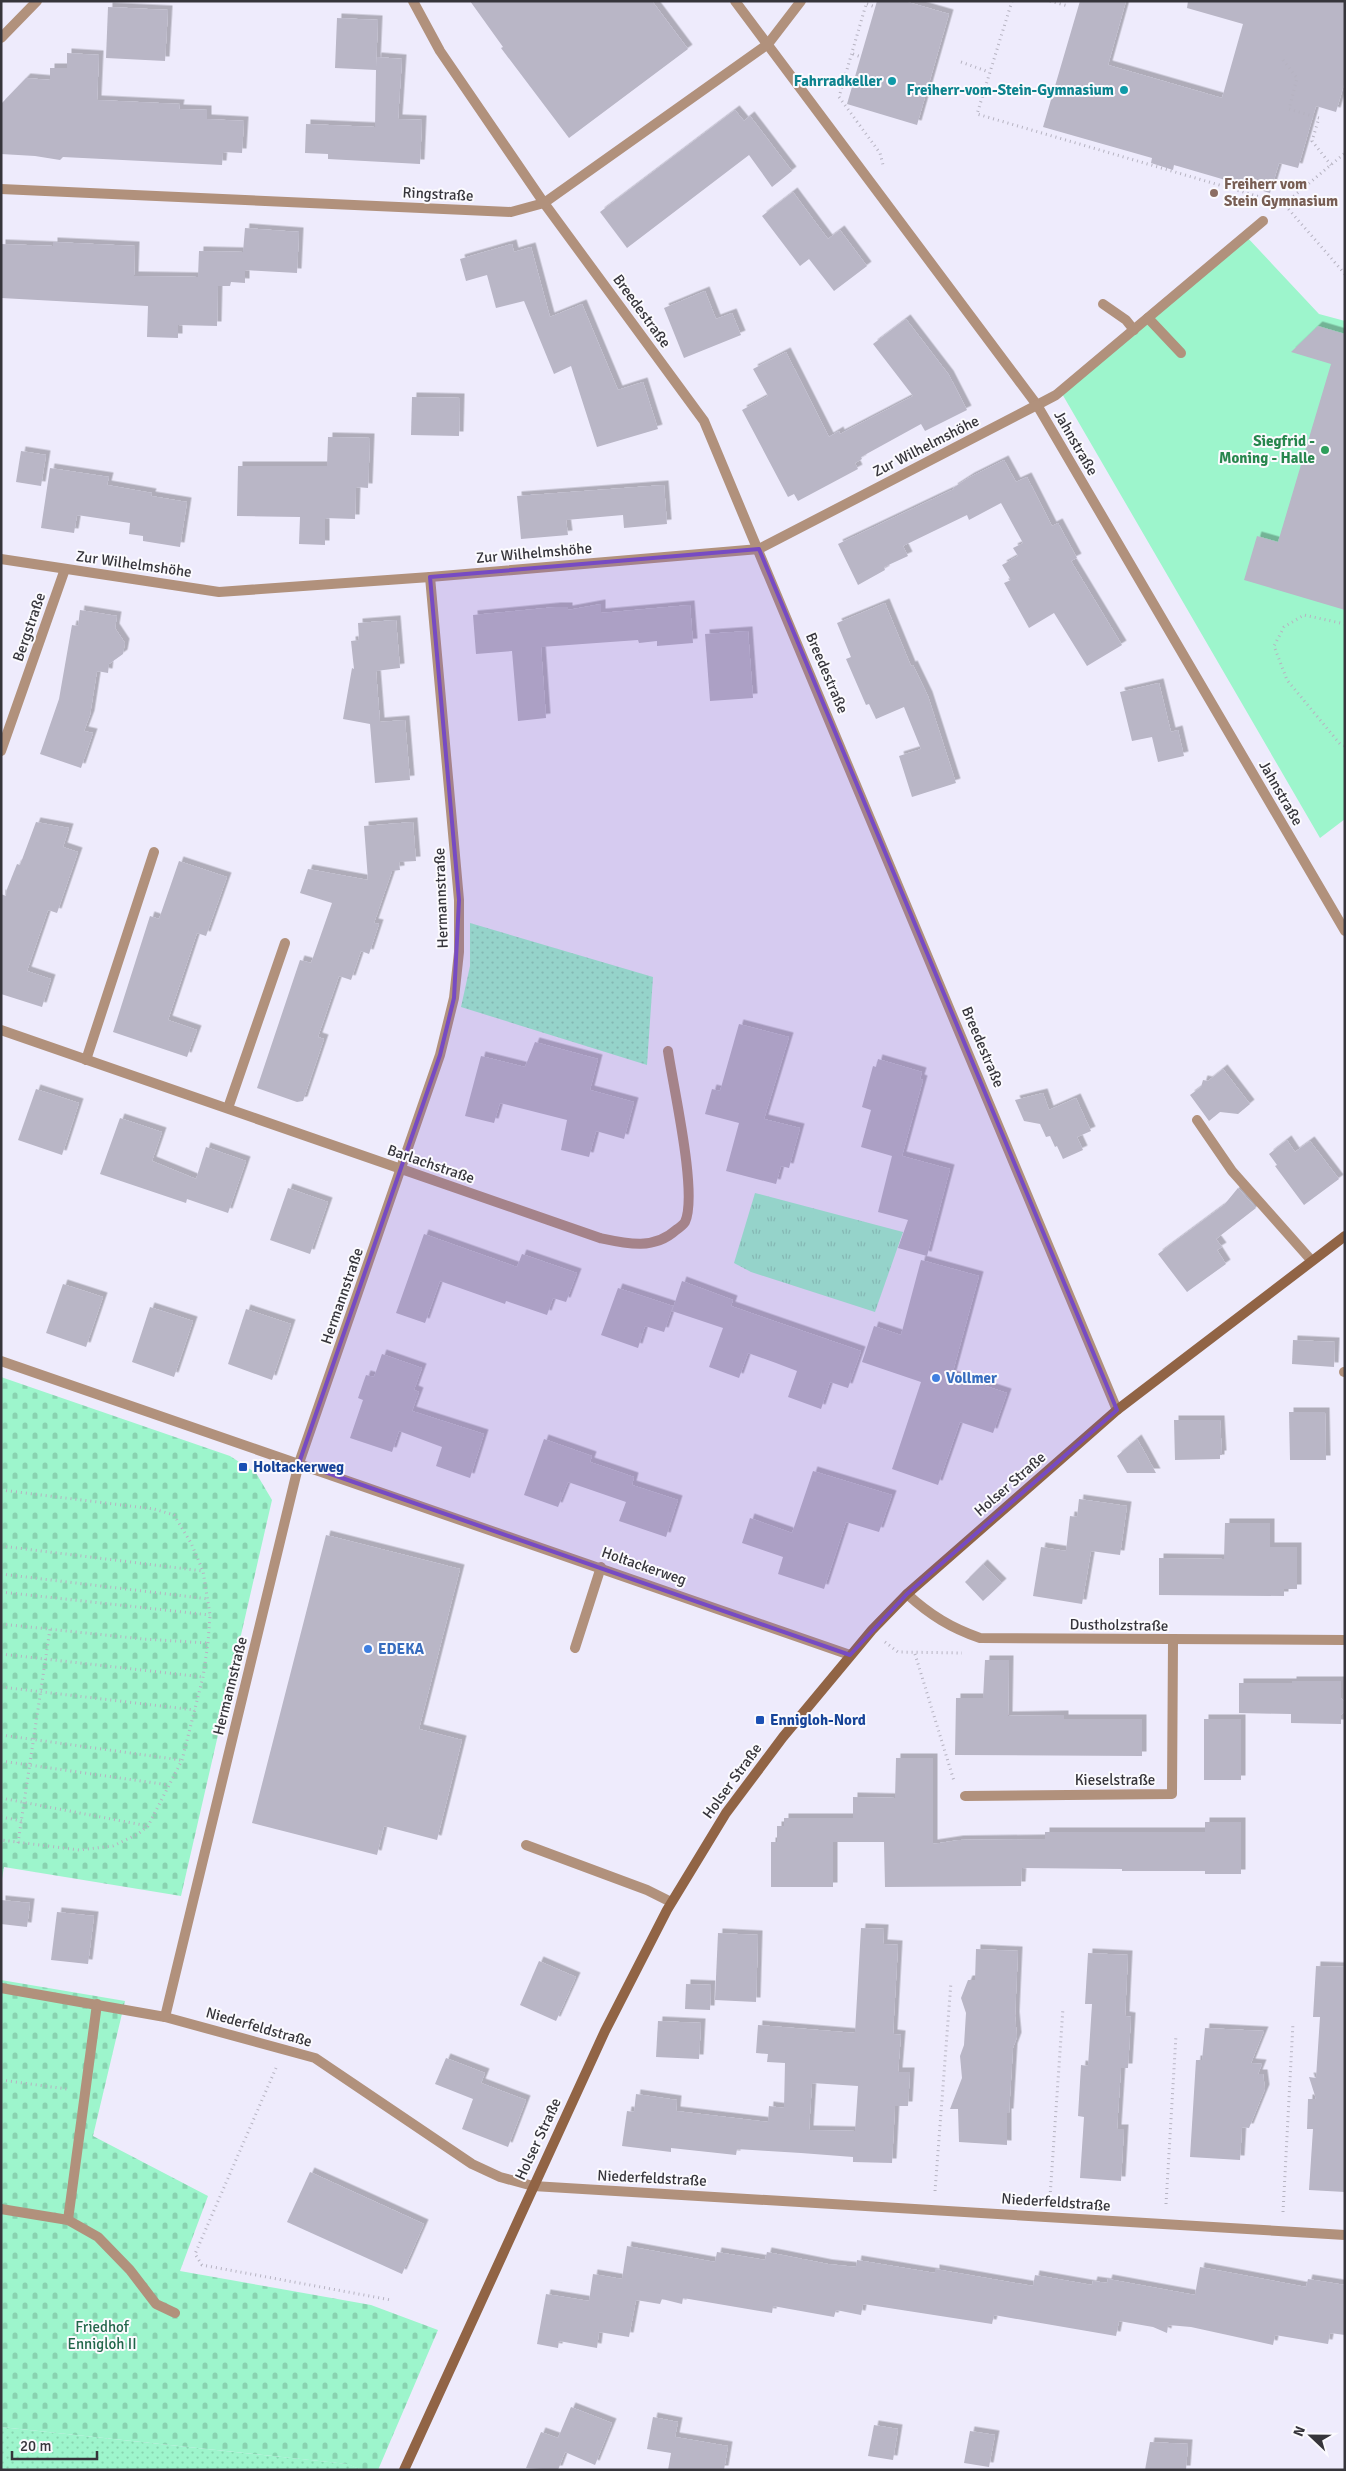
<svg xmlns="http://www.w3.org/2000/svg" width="1346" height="2471" font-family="Signika,sans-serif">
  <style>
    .grass { fill: url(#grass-dots) }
    .cemetery { fill: url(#cemetery-stones) }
    .park { fill: url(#park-tufts) }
    .pitch { fill: #9df5cc }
    .building { fill: #b9b6c6; fill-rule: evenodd; filter: url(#shadow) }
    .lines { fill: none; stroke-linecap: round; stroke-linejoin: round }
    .path { stroke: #b6b3c1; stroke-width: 3; stroke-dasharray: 1 4; stroke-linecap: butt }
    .service { stroke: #b1917c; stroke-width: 10 }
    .minor { stroke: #b1917c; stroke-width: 10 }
    .tertiary { stroke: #b1917c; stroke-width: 10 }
    .secondary { stroke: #916445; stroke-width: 10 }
    .marked { fill: #774bc3; fill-opacity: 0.2; stroke: #774bc3; stroke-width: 4; stroke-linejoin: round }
    .culture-dot { fill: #0f9aa8; stroke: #fbfafe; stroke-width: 2 }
    .education-dot { fill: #8d6e63; stroke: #fbfafe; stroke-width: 2 }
    .leisure-dot { fill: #2e9e5b; stroke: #fbfafe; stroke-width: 2 }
    .shop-dot { fill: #3f7fe0; stroke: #fbfafe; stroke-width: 2 }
    .transit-dot { fill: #1a4fb4; stroke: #fbfafe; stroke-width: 2 }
    .labels { text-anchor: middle; stroke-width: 4; stroke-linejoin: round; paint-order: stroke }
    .culture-label { font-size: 15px; font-weight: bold; fill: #0d838f; stroke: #fbfafe; text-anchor: end }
    .education-label { font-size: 15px; font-weight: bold; fill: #785e54; stroke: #fbfafe; text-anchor: start }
    .street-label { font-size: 15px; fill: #36353b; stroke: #fbfafe }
    .leisure-label { font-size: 15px; font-weight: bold; fill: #27864d; stroke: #fbfafe; text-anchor: end }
    .shop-label { font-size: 15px; font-weight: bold; fill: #366cbe; stroke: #fbfafe; text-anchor: start }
    .transit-label { font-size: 15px; font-weight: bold; fill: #164399; stroke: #fbfafe; text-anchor: start }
    .park-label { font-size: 15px; fill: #21664a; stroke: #fbfafe }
  </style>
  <defs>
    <pattern id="grass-dots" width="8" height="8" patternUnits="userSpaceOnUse" patternTransform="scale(1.25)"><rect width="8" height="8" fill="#9df5cc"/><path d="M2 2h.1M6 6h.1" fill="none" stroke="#88d3b0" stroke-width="1.8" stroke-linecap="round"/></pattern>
    <pattern id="cemetery-stones" width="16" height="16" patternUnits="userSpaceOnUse" patternTransform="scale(1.25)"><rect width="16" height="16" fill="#9df5cc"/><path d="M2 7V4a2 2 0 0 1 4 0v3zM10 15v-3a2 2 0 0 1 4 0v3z" fill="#88d3b0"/></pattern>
    <pattern id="park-tufts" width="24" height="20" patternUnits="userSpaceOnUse" patternTransform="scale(1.25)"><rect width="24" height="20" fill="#9df5cc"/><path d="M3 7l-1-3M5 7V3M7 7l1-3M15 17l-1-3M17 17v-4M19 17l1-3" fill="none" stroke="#88d3b0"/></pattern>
    <filter id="shadow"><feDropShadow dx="4.5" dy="-4.5" stdDeviation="0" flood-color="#0004"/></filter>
  </defs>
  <rect width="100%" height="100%" fill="#eeebfc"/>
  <g class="grass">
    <path d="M470,923L653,977L647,1065L461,1007L470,966Z"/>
    <path d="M1,2427L348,2464L362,2470H1Z"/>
  </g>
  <g class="cemetery">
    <path d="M1,1377L230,1456L256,1473L272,1500L181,1896L4,1867L1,1885Z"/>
    <path d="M1,1980L125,2001L93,2136L208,2196L180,2271L371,2305L438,2330L378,2470H362L347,2464L1,2427Z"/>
  </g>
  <path class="park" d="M755,1193L903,1232L875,1312L751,1272L734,1263Z"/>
  <path class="pitch" d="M1246,236L1319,314L1345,321V819L1320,838L1061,392Z"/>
  <g class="building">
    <path d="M470,1H652L688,49L569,138L501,48L503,47Z"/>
    <path d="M877,1H904L949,14L917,125L847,104Z"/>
    <path d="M1080,1H1126L1108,65L1222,98L1243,24L1187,8L1188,1H1345V81L1336,112L1316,106L1298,168L1279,163L1270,193L1174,165L1173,170L1151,163L1152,158L1043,127Z"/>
    <path d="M108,7L168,10L165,61L106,58Z"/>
    <path d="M337,18L378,20L376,66L377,57L402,59L398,119L422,120L420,164L328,159V154L305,153L306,124L375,127L376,70L335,68Z"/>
    <path d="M67,53L99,55L97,100L180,104L179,109L207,110V119L244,121L242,153L223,152L222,165L63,157L60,160L35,156L1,154V104L26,78L50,80V68H67Z"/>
    <path d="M735,110L744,121L750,116L792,171L772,187L749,155L627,248L600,212Z"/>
    <path d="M793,192L828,239L840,230L867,266L834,291L809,259L800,266L762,216Z"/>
    <path d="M245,228L299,232L297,273L245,270V283L231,282L230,286H218L217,326L178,325V338L147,337L148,306L1,298V244L53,246V242L135,246L134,276L198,277L199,251L243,252Z"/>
    <path d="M512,244L514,252L531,247L550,317L582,304L618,390L643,382L658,429L597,447L571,366L554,374L524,301L496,308L487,275L466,281L460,259Z"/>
    <path d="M705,291L716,319L732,313L741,335L684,358L664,308Z"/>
    <path d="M906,319L949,375L967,410L925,431L921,424L861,457L862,459L855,463L858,469L798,501L794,494L788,497L742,410L768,396L753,369L786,352L829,437L839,431L840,434L913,396L873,344Z"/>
    <path d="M1318,326L1345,334V610L1244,580L1257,536L1278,542L1331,364L1291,352Z"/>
    <path d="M412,397L460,398L459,436L411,435Z"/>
    <path d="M328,437L370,438L368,488L356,487L355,519L325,518V545L299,544L300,517L237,516L238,466H327Z"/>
    <path d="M21,451L46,455L41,486L16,482Z"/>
    <path d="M1004,460L1016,482L1027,477L1052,526L1058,523L1077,558L1071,561L1122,645L1087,666L1054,613L1029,628L1004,583L1011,580L1002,565L1018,556L1013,548L1023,543L1001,503L969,520L967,515L903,546L908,556L884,567L885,570L858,585L838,544L954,489L953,488L970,477Z"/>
    <path d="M50,468L109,477L107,485L152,493L151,496L187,502L180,547L143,541V536L129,534L130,523L77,515L74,533L41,528Z"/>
    <path d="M664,485L667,524L624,528L623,515L566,520L568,535L521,539L517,496Z"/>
    <path d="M885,603L911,666L913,665L928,696L956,783L912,797L899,756L921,749L904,707L876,719L869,704L866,705L846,659L851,657L837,623Z"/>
    <path d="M601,604V613L690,605L693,643L657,646V641L639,643L638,640L541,647L546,718L518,721L512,651L476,654L473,615L556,607H568V610Z"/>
    <path d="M80,610L117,616L115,628L125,643L123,654L109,664L108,673L97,671L90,715L84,731L93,733L81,768L40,754L59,699L72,625L78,626Z"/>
    <path d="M396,620L400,668L376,671L380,722L405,720L410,780L375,783L370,724L343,719L352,668L354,669L351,641L359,640L358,623Z"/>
    <path d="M748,631L753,698L710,701L705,634Z"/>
    <path d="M1159,683L1171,732L1178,730L1184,756L1158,762L1152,737L1132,741L1120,692Z"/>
    <path d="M36,822L69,828L63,847L78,852L57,913L48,910L27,971L51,979L42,1007L1,994V894L6,896L7,889L17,864L20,865Z"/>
    <path d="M413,822L416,861L399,862L400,870L392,871L374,923L379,924L369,954L361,951L351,980L339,976L318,1037L324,1039L303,1101L297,1102L257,1088L300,960L311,963L332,903L300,893L308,869L368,880L364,826Z"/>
    <path d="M179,861L227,877L206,936L197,933L168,1020L197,1030L187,1057L113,1032L150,916L159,919Z"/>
    <path d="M739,1024L789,1037L764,1119L800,1128L789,1168L781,1166L776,1184L726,1171L739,1123L705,1114L712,1089L720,1091Z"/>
    <path d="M535,1042L598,1059L590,1090L634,1102L624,1139L596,1131L589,1157L561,1150L567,1120L500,1103L494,1123L465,1116L481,1056L525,1067Z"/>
    <path d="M878,1059L922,1072L920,1079L923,1080L902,1156L950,1169L927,1256L898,1248L908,1220L878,1212L892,1156L861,1147L871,1110L862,1107L873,1066L876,1067Z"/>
    <path d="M1223,1069L1250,1104L1238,1114L1220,1112L1209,1121L1190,1095L1201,1087L1203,1080L1208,1081Z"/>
    <path d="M36,1089L79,1103L62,1155L18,1140Z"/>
    <path d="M1043,1093L1049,1110L1076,1098L1091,1131L1077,1137L1083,1150L1063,1159L1057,1146L1055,1147L1050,1136L1046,1137L1040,1124L1024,1121L1015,1100Z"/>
    <path d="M120,1118L162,1132L152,1161L196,1179L206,1147L246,1161L228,1213L187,1199L186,1203L100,1174Z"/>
    <path d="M1287,1140L1295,1152L1310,1141L1339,1179L1304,1205L1275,1166L1277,1165L1269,1154Z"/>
    <path d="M288,1188L328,1202L310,1254L270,1240Z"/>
    <path d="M1238,1188L1256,1208L1216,1239L1222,1247L1217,1250L1226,1264L1187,1292L1158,1254L1224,1205Z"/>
    <path d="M424,1234L517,1267L522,1254L577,1273L566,1302L553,1298L547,1315L506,1301L505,1304L440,1281L425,1323L396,1313Z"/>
    <path d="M921,1260L979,1276L952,1375L1007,1393L993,1433L960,1422L938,1485L892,1469L921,1382L862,1362L874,1326L901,1335Z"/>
    <path d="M682,1281L733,1300L731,1306L861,1351L848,1388L830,1382L821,1409L788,1397L797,1371L776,1363L748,1353L739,1378L709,1367L723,1328L672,1311Z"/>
    <path d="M63,1284L103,1297L86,1347L46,1333Z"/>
    <path d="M618,1288L673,1306L664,1332L645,1326L638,1348L601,1335Z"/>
    <path d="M150,1307L193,1321L174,1377L132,1362Z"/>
    <path d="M246,1309L291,1324L272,1380L228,1364Z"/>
    <path d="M1293,1340L1335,1342L1334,1367L1292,1364Z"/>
    <path d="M382,1354L422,1368L414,1390L419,1392L412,1411L484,1434L470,1478L436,1466L442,1447L399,1431L392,1452L350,1438L363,1400L358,1398L366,1375L374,1377Z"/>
    <path d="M1289,1412H1325L1326,1460H1290Z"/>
    <path d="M1174,1420H1220L1222,1455H1220V1459L1175,1460Z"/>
    <path d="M544,1439L592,1456L590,1462L634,1477L632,1485L678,1500L666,1537L619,1521L626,1502L568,1482L558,1507L524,1495Z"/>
    <path d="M1137,1439L1144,1451L1156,1473H1127L1117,1456Z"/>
    <path d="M813,1471L892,1495L879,1532L846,1522L824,1589L778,1574L783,1557L742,1543L750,1518L792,1533Z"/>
    <path d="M1079,1499L1127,1506L1120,1555L1091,1551L1082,1604L1033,1596L1041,1547L1066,1551L1070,1516L1077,1517Z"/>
    <path d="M1225,1523H1270V1547H1297V1589H1284V1596L1159,1595V1558L1224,1559Z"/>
    <path d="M326,1535L460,1569L419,1729L462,1740L437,1840L384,1826L377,1855L252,1823Z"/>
    <path d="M983,1564L1002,1583L983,1601L965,1582Z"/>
    <path d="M985,1660H1009L1008,1716L1064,1715V1719H1142V1756L955,1755L956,1698H983Z"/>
    <path d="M1292,1681H1341V1698L1345,1702V1711L1341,1715V1724L1291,1723V1714L1239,1713V1683H1292Z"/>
    <rect x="1204" y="1719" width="37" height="61"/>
    <path d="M896,1758H933V1844L959,1840L1045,1839V1832H1205V1822H1241V1874H1205V1871H1122V1869L1022,1868L1021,1886L885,1887L884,1842H833V1887H771V1842H777V1826H784V1818H853V1797L895,1798Z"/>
    <path d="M1,1900L30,1903L27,1927L1,1924Z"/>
    <path d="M57,1912L94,1916L88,1964L51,1960Z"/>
    <path d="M861,1928L884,1929L883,1944L898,1945L893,2034L901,2035L898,2072H910L908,2106H895L892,2163L853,2162V2157L801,2153L737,2149L736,2155L671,2148V2152L622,2146L627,2111L634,2112L636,2094L677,2100L676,2111L768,2122L769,2106L784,2108L785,2063L767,2062L768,2054L756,2053L758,2025L855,2033ZM812,2083L858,2086L855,2131L809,2130Z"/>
    <path d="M718,1933L758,1935L756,2002L715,2000Z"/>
    <path d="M976,1949L1018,1951L1015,2016L1017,2037L1013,2048L1009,2113H1007V2145L959,2142L958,2109H950L962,2078L960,2056L964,2045L966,2013L961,1998L968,1980H975Z"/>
    <path d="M1088,1953L1128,1955L1125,2016L1131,2017L1128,2068H1121L1117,2129H1124L1121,2181L1080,2178L1084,2117L1078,2116L1081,2065L1088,2066L1092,2004H1085Z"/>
    <path d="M539,1961L576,1977L556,2021L520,2005Z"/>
    <path d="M1316,1966L1345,1967V2192L1309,2190L1313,2129H1307L1308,2099H1316L1309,2077L1316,2078L1320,2017H1313Z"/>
    <path d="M686,1984L711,1985L710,2010L685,2009Z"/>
    <path d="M658,2021L701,2023L699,2059L656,2057Z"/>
    <path d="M1205,2028L1264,2031L1251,2063L1262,2064L1258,2074H1263L1265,2089L1249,2128L1242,2127L1240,2160L1190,2157L1196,2060H1202Z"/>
    <path d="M446,2058L485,2073L481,2083L526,2100L508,2147L462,2129L473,2099L435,2084Z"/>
    <path d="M310,2172L424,2224L402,2274L287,2222Z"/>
    <path d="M627,2246L715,2262L717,2252L765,2260L767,2252L828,2264L856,2267L857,2260L935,2273V2269L1033,2286L1035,2275L1092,2285L1093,2281L1107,2283L1108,2279L1195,2295L1200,2267L1306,2287L1308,2279L1345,2285V2335L1330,2333L1328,2344L1275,2335L1273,2345L1191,2327L1168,2325L1167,2333L1153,2327L1119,2321L1116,2336L994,2315L992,2324L863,2304L861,2315L836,2310L834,2317L773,2306L772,2313L683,2298L682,2304L662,2299L660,2304L636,2300L629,2337L599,2332L597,2348L559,2341L558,2348L537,2344L546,2294L589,2301L593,2274L622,2279Z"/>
    <path d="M571,2407L612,2423L595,2465L565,2452L558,2470L526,2468L541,2432L558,2438Z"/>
    <path d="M653,2417L678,2422L675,2437L728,2446L724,2470H668L671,2453L647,2449Z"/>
    <path d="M874,2425L898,2429L893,2460L868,2456Z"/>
    <path d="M970,2431L995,2435L989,2467L964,2463Z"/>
    <path d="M1150,2442L1188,2444L1186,2470H1145Z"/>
  </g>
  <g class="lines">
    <g class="path">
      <path d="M867,1L839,97L880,153L883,165"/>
      <path d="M1012,1L977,114L1284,204L1345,274"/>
      <path d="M1050,1L1068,6"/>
      <path d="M867,4L875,7"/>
      <path d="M853,54L861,57"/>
      <path d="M1283,60L1297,78L1289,109L1319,118L1312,141L1331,165"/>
      <path d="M961,62L989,72"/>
      <path d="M1282,206L1345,153"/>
      <path d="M1345,624L1304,615L1284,627L1274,646L1287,680L1340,744L1345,746"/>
      <path d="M1,1490L154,1509L174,1515L191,1543L203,1571L210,1615L208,1643L203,1677L182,1760L148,1826L138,1834L113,1846L79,1850L1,1840"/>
      <path d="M1,1546L203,1571"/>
      <path d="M1,1574L209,1599"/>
      <path d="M1,1592L210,1615"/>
      <path d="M1,1624L143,1639L208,1643"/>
      <path d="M885,1642L898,1652L962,1653"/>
      <path d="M1,1654L203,1677"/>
      <path d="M915,1654L954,1781"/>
      <path d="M1,1687L195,1710"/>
      <path d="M1,1735L181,1760"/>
      <path d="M1,1761L169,1785"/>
      <path d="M1,1798L148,1826"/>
      <path d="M1,1817L22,1821"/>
      <path d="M18,1843L50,1629"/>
      <path d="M276,2068L195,2254L202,2265L391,2300"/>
      <path d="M1,2080L67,2089"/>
      <path d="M935,2191L951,1982"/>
      <path d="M1050,2197L1063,2008"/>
      <path d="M1166,2204L1176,2035"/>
      <path d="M1283,2212L1293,2023"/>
    </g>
    <g class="service">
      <path d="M1103,304L1126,320L1134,330"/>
      <path d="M1148,318L1181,353"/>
      <path d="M1037,405L1056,395L1263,221"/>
      <path d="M86,1060L154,852"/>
      <path d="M228,1108L285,943"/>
      <path d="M1197,1120L1232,1171L1311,1260"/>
      <path d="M1344,1372H1345"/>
      <path d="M575,1648L601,1567"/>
      <path d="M526,1845L647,1890L671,1902"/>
      <path d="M1,2209L68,2220L97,2004"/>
      <path d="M68,2220L98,2237L130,2270L156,2304L175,2313"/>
    </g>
    <g class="minor">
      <path d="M413,1L440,51L544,203L704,421L1117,1410"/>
      <path d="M735,1L1037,405L1345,931"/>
      <path d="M1,189L511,212L544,203L768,44L801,1"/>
      <path d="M1,559L219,592L430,577L759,549L1037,405"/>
      <path d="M1,751L65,569"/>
      <path d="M1,1030L600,1238C628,1244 654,1250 676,1230C679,1228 683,1225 685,1222C698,1194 673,1086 668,1051"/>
      <path d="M1,1361L850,1655"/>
      <path d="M907,1594C930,1615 951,1628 980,1638L1345,1640"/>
      <path d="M965,1796L1172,1794L1173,1641"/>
      <path d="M1,1988L165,2017L315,2058L472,2164L500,2177L533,2186L1345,2235"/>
      <path d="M165,2017L299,1463L440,1055L454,998L459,952V900L430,577"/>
    </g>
    <path class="tertiary" d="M1,38L37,1"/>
    <path class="secondary" d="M404,2470L605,2031L667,1910L726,1813L783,1737L872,1630L907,1594L1117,1410L1345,1236"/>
  </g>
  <path class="marked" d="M759,549L1117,1410L907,1594L850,1655L299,1463L440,1055L454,998L459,900L430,577Z"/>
  <g class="culture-dot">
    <circle cx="892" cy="81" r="5"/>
    <circle cx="1124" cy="90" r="5"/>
  </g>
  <circle class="education-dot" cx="1214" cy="193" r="5"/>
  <circle class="leisure-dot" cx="1325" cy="450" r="5"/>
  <g class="shop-dot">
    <circle cx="936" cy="1378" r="5"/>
    <circle cx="368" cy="1649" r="5"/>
  </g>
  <g class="transit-dot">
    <rect x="238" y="1462" width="10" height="10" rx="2.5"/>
    <rect x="755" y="1715" width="10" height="10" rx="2.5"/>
  </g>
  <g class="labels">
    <g class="culture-label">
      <text x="882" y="86">Fahrradkeller</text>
      <text x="1114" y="95">Freiherr-vom-Stein-Gymnasium</text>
    </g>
    <g class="education-label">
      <text x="1224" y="189">Freiherr vom<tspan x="1224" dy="17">Stein Gymnasium</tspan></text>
    </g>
    <g class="street-label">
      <text transform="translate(438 194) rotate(3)" y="5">Ringstraße</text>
      <text transform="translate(642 311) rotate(54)" y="5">Breedestraße</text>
      <text transform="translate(1076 443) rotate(60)" y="5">Jahnstraße</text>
      <text transform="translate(926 446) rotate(-27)" y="5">Zur Wilhelmshöhe</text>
      <text transform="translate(534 553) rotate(-5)" y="5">Zur Wilhelmshöhe</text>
      <text transform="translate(134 564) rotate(8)" y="5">Zur Wilhelmshöhe</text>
      <text transform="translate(29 627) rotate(-71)" y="5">Bergstraße</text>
      <text transform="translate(827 673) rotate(67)" y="5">Breedestraße</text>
      <text transform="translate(1281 793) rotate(60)" y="5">Jahnstraße</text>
      <text transform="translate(441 898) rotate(-92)" y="5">Hermannstraße</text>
      <text transform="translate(983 1047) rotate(67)" y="5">Breedestraße</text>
      <text transform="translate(431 1164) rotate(19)" y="5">Barlachstraße</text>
      <text transform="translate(342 1296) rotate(-71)" y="5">Hermannstraße</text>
      <text transform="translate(1010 1484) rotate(-41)" y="5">Holser Straße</text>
      <text transform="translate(644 1566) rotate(19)" y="5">Holtackerweg</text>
      <text transform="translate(1119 1625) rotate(1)" y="5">Dustholzstraße</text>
      <text transform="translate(230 1686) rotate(-76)" y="5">Hermannstraße</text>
      <text x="1115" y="1785">Kieselstraße</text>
      <text transform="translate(732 1781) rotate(-54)" y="5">Holser Straße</text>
      <text transform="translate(259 2027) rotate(16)" y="5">Niederfeldstraße</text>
      <text transform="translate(538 2139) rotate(-65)" y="5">Holser Straße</text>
      <text transform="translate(652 2178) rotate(3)" y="5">Niederfeldstraße</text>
      <text transform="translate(1056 2202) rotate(4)" y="5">Niederfeldstraße</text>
    </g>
    <g class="leisure-label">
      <text x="1315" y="446">Siegfrid -<tspan x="1315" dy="17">Moning - Halle</tspan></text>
    </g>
    <g class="shop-label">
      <text x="946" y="1383">Vollmer</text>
      <text x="378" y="1654">EDEKA</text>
    </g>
    <g class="transit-label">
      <text x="253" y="1472">Holtackerweg</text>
      <text x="770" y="1725">Ennigloh-Nord</text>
    </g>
    <g class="park-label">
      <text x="102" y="2332">Friedhof<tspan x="102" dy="17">Ennigloh II</tspan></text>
    </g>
  </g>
  <rect width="1346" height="2471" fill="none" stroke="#36353b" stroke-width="5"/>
  <g transform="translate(1311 2436) rotate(292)" stroke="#fbfafe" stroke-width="4" paint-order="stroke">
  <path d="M0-4L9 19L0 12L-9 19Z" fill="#36353b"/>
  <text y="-8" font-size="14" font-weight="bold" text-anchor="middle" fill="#36353b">N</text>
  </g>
  <path d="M12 2451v8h85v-8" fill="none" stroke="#36353b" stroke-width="2.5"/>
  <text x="20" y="2451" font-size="15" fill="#36353b" stroke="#fbfafe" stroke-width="4" paint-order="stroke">20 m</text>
</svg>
